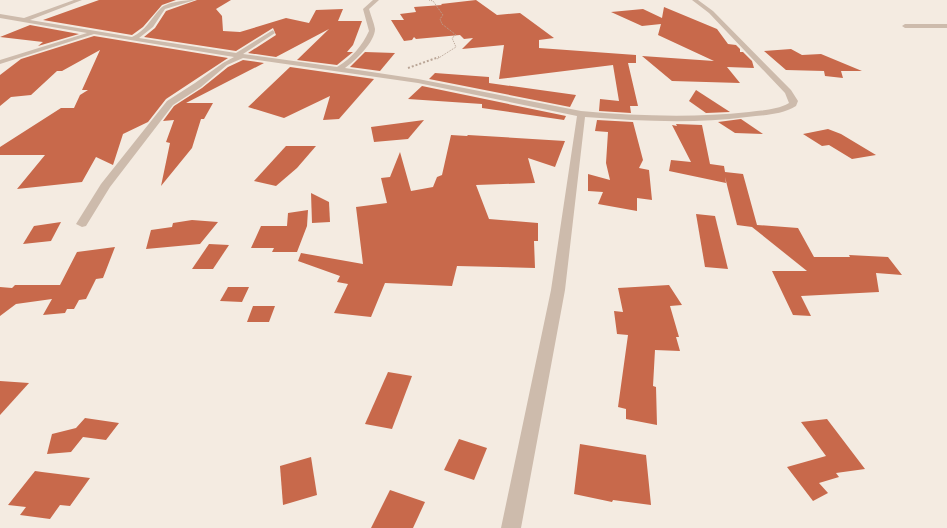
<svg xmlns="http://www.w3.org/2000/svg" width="947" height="528" font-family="'Roboto Condensed',sans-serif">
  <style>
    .building { fill: #c8694b }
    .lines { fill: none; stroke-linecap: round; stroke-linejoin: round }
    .path-far1 { stroke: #b9a596; stroke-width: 1; stroke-dasharray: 1 1; stroke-linecap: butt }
    .path { stroke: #b9a596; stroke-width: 2; stroke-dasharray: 2 2; stroke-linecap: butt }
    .street { fill: #cdbbac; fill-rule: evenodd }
  </style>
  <rect width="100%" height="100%" fill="#f4ebe1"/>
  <g class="building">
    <path d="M99,0H176L162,5L143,27L132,35L43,20Z"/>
    <path d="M197,0H231L216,9L222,16L223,31L240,32L286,18L309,23L316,10L343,9L338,21H362L353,45L347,52H353L337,65L297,60L329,29L276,57L248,53L276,35L273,28L236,51L144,37L155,28L166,11Z"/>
    <path d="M476,0L497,15L520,13L554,38L539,40V48L636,55V63H628L638,106H630L631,113L599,111L600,99L619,101L613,65L499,79L504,45L462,49L473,38L464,39L460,35L416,39L414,37L412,40L404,41L391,20H404L400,14L416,12L414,7L442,5L441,4Z"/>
    <path d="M664,7L717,29L728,44L736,45L740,49V52H743L752,61L754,68L727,67L740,83L672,81L642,56L714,61L658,35L661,24L642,26L611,12L643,9L662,18Z"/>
    <path d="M30,25L79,34L38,46L43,42L0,37Z"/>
    <path d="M94,36L228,58L166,99L148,122L123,134L113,165L96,157L82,182L17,189L45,155H0V147L61,108H74L80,95L88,90H82L100,50L62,71H57L31,95L11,97L0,106V75L21,59Z"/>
    <path d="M791,49L802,55L821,54L862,71H841L843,78L825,76L824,71L786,70L764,51Z"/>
    <path d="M365,52L395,53L380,71L350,67Z"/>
    <path d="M243,60L264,63L186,103H213L204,119H201L192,148L161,186L170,143L166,142L174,120L163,121L174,106L202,88L228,67Z"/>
    <path d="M290,67L374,79L339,119L323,120L330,96L284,118L248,107Z"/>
    <path d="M435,73L489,77V83L576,95L570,107L429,79Z"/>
    <path d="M422,86L566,116L564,120L482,108V104L408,99Z"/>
    <path d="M696,90L730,112L706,113L689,101Z"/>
    <path d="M741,119L763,134L735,133L718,122Z"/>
    <path d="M424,120L408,139L374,142L371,127Z"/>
    <path d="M597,120L633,122L643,160L639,168L649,170L652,200L637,198V211L598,204L603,192L588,191V174L610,180L606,163L608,132L595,131Z"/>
    <path d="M676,124L702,125L710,164L724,166L725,172L743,174L757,225L798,228L814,257H850L849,255L888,257L902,275L876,273L879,292L801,296L811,316L793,315L772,271H807L752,227L737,225L725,177L726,183L669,171L671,160L691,162L672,125L677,126Z"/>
    <path d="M828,129L841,134L876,155L852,159L829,145L822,146L803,134Z"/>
    <path d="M451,135L467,136L468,135L565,141L555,167L528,158L535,183L476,185L489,219L538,223V241H534L535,268L457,266L452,286L385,283L371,317L334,313L348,284L337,282L340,276L298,261L301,253L363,264L356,207L387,203L381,178L390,177L400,152L411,191L433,187L437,177L442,175Z"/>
    <path d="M286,146H316L297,168L276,186L254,181Z"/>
    <path d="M311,193L329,202L330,222L312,223Z"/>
    <path d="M308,210L307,226L297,252H272L274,248H251L261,226H287L288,213Z"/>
    <path d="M696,214L715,216L728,269L705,267Z"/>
    <path d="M192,220L218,222L200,244L146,249L151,230L172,227L173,223Z"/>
    <path d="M61,222L51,241L23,244L34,226Z"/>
    <path d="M209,244L229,245L213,269H192Z"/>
    <path d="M115,247L103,278L96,279L86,299L79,300L74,309H67L65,313L43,315L52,299L16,304L0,316V287L12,288L15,285H60L77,252Z"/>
    <path d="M669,285L682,305L670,306L679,337H676L680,351L655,350L653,386L656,387L657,425L626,419V409L618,407L628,335L617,334L614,311L623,312L618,288Z"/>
    <path d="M228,287H249L242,302L220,301Z"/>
    <path d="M253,306H275L269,322H247Z"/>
    <path d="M388,372L412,376L392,429L365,424Z"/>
    <path d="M0,381L29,383L0,415Z"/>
    <path d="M85,418L119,423L106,440L83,437L71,452L47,454L52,434L76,428Z"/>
    <path d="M827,419L865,469L836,473L839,477L819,483L828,493L813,501L787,467L826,456L801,422Z"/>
    <path d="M459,439L487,448L474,480L444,470Z"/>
    <path d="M580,444L646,455L651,505L613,500L612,502L574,494Z"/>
    <path d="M311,457L317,495L283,505L280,466Z"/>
    <path d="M35,471L42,472L90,478L70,506L60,505L50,519L20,515L26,507L8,505Z"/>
    <path d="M390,490L425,502L413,528H371Z"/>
  </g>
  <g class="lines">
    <path class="path-far1" d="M429,0L433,1L443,15L440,19L442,24L456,35L452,38L456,47L437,59"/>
    <path class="path" d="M408,68L439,57"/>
    <g class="street">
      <path d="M74,0H82L30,20L132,37C146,30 150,20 160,9C166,2 185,0 195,0L165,9L153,27L139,38L236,53L273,30L275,33L243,54L337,67C352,58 362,46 369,31L363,9L373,0H379L369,9C371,16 374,23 375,29C375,42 355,61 345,68L418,79L581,111C637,116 693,118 749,112C763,110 777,110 789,103L785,93L709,13L692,0H698L713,11L791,90L798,101L796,106C781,115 764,115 747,117C693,124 639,121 585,117L565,290L521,528H501L551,290L577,116L418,83L243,58L227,65L201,87L173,105L110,187L86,226L82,227L76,224L101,184L167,101L195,83L223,63L234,57L94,34L0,64V60L87,33L0,18V14L24,18Z"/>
      <path d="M947,24V28H905L902,26L905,24Z"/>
    </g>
  </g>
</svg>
